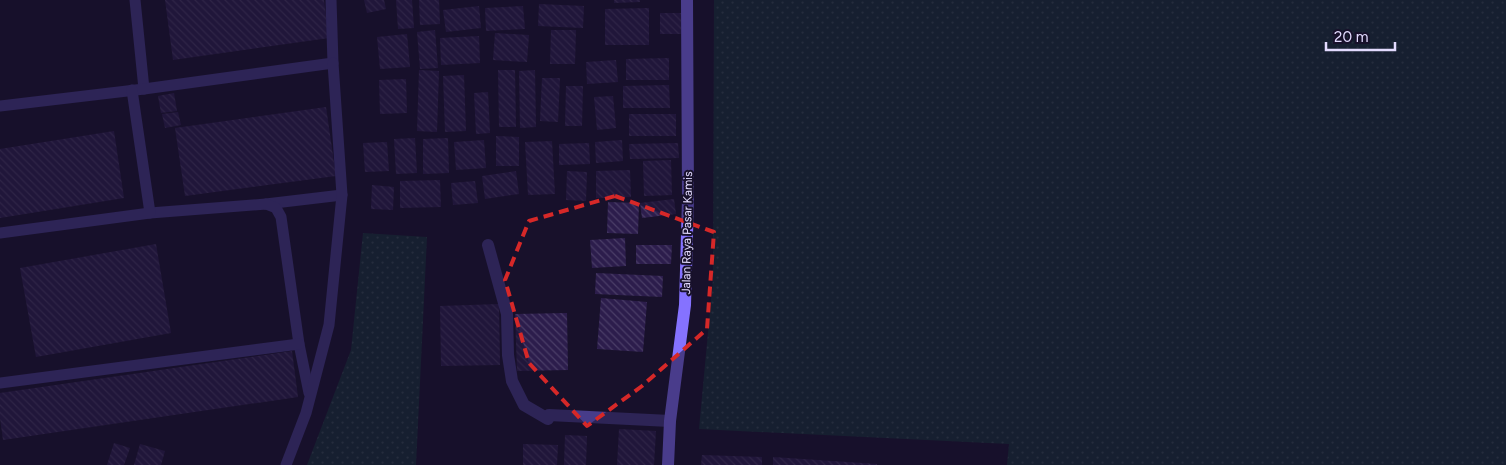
<svg xmlns="http://www.w3.org/2000/svg" width="1506" height="465" font-family="Figtree,sans-serif">
  <style>
    .grass { fill: url(#grass-dots) }
    .building { fill: url(#building-back-hatch) }
    .lines { fill: none; stroke-linecap: round; stroke-linejoin: round }
    .service { stroke: #473c8a; stroke-width: 11 }
    .minor { stroke: #473c8a; stroke-width: 12 }
    .secondary { stroke: #8572ff; stroke-width: 12 }
    .marked { fill: none; stroke: #d62828; stroke-width: 4; stroke-dasharray: 10 6; stroke-linejoin: round }
    .labels { text-anchor: middle; stroke-width: 4; stroke-linejoin: round; paint-order: stroke }
    .street-label { font-size: 12px; fill: #e3dbff; stroke: #18112b }
  </style>
  <defs>
    <pattern id="grass-dots" width="8" height="8" patternUnits="userSpaceOnUse" patternTransform="scale(1.25)"><rect width="8" height="8" fill="#143235"/><path d="M2 2h.1M6 6h.1" fill="none" stroke="#364f53" stroke-width="1.8" stroke-linecap="round"/></pattern>
    <pattern id="building-back-hatch" width="6" height="6" patternUnits="userSpaceOnUse" patternTransform="scale(1.25)"><rect width="6" height="6" fill="#2c1d4c"/><path d="M-1 5l2 2M0 0l6 6M5-1l2 2" fill="none" stroke="#4a3d67"/></pattern>
  </defs>
  <rect width="100%" height="100%" fill="#18112b"/>
  <g class="grass">
    <path d="M714,0H1506V465H1007L1009,444L699,429L713,279Z"/>
    <path d="M363,233L427,237L416,465H307L351,350Z"/>
  </g>
  <g class="building">
    <path d="M165,0H324L329,38L173,60Z"/>
    <path d="M364,0H384L386,9L367,13Z"/>
    <path d="M396,0H412L414,28L398,29Z"/>
    <path d="M419,0H439L440,24L420,25Z"/>
    <path d="M614,0H640V2L614,3Z"/>
    <path d="M539,4L584,6L583,28L538,26Z"/>
    <path d="M479,6L481,28L446,32L443,10Z"/>
    <path d="M523,6L525,29L486,31L485,8Z"/>
    <path d="M649,8V45H605V9Z"/>
    <rect x="660" y="13" width="21" height="21"/>
    <path d="M435,30L438,68L420,69L417,32Z"/>
    <path d="M551,30H576L575,64H550Z"/>
    <path d="M495,33L529,35L527,62L493,60Z"/>
    <path d="M407,34L410,67L380,69L377,37Z"/>
    <path d="M479,36L480,63L441,65L440,38Z"/>
    <path d="M669,58V80H626V59Z"/>
    <path d="M616,60L618,82L587,84L586,62Z"/>
    <path d="M419,70L439,71L437,132L417,131Z"/>
    <path d="M498,70H515L516,127H499Z"/>
    <path d="M535,70L536,127L520,128L519,71Z"/>
    <path d="M464,75L466,131L445,132L443,76Z"/>
    <path d="M542,78H560L558,122L540,121Z"/>
    <path d="M406,79L407,113L380,114L379,80Z"/>
    <path d="M669,85L670,108H623V86Z"/>
    <path d="M566,86H583L582,126H565Z"/>
    <path d="M488,92L490,133L476,134L474,93Z"/>
    <path d="M174,93L177,111L161,113L158,96Z"/>
    <path d="M613,96L616,128L597,130L594,97Z"/>
    <path d="M326,107L336,176L185,196L175,128Z"/>
    <path d="M178,112L181,125L165,128L162,114Z"/>
    <rect x="629" y="114" width="47" height="22"/>
    <path d="M114,131L124,198L0,218V149Z"/>
    <path d="M496,136L519,137V166H496Z"/>
    <path d="M415,138L417,173L396,174L394,139Z"/>
    <path d="M448,138L449,173L423,174V139Z"/>
    <path d="M484,140L486,168L456,170L454,142Z"/>
    <path d="M622,140L623,161L596,163L595,142Z"/>
    <path d="M552,141L555,194L528,195L525,142Z"/>
    <path d="M387,142L389,171L365,172L363,143Z"/>
    <path d="M589,143L590,164L559,165V144Z"/>
    <path d="M678,143L679,158L630,159L629,144Z"/>
    <path d="M671,160L672,195L644,196L643,161Z"/>
    <path d="M630,170L631,197L596,198V171Z"/>
    <path d="M516,171L519,194L485,199L482,176Z"/>
    <path d="M567,171L587,172L586,201L566,200Z"/>
    <path d="M440,180L441,207L400,208V181Z"/>
    <path d="M475,181L478,203L453,205L451,183Z"/>
    <path d="M372,185L394,187L393,210L371,209Z"/>
    <path d="M674,199L676,214L642,218L640,203Z"/>
    <path d="M608,202L639,203L638,234L607,233Z"/>
    <path d="M625,238L626,266L592,268L590,240Z"/>
    <path d="M156,244L171,333L36,357L20,268Z"/>
    <path d="M636,245H672L671,264H636Z"/>
    <path d="M596,273L663,276L662,297L595,294Z"/>
    <path d="M601,298L647,302L643,352L597,349Z"/>
    <path d="M499,304L500,365L441,366L440,306Z"/>
    <path d="M567,313L568,370L517,371L515,314Z"/>
    <path d="M292,351L298,397L3,440L0,418V393Z"/>
    <path d="M619,429L656,431L654,465H617Z"/>
    <path d="M565,435L587,436L586,465H564Z"/>
    <path d="M114,443L130,448L124,465H107Z"/>
    <path d="M140,444L165,451L161,465H134Z"/>
    <path d="M523,444L558,445L557,465H523Z"/>
    <path d="M702,455L762,457V465H701Z"/>
    <path d="M773,457L877,464V465H773Z"/>
  </g>
  <g class="lines">
    <g class="service">
      <path d="M135,0L144,89"/>
      <path d="M0,106L144,89L333,63L331,0"/>
      <path d="M266,204L342,195"/>
      <path d="M150,213L266,204L276,208L281,217L299,344L309,393"/>
      <path d="M0,233L150,213L132,90"/>
      <path d="M0,383L299,344"/>
      <path d="M286,465L306,413L329,325L342,195L333,63"/>
    </g>
    <path class="minor" d="M488,245L507,314L508,355L512,381L524,405L548,419L549,415L670,421"/>
    <path class="secondary" d="M668,465L670,421L685,305L688,199L687,0"/>
  </g>
  <path d="M0 0H1506V465H0ZM615,196L714,232L707,329L642,386L587,426L529,363L505,280L529,221Z" fill="#18112b" fill-opacity=".55" fill-rule="evenodd"/>
  <path class="marked" d="M615,196L714,232L707,329L642,386L587,426L529,363L505,280L529,221Z"/>
  <g class="labels">
    <g class="street-label">
      <text transform="translate(687 233) rotate(-89)" y="4">Jalan Raya Pasar Kamis</text>
    </g>
  </g>
  <path d="M1326 42v8h69v-8" fill="none" stroke="#e3dbff" stroke-width="2.5"/>
  <text x="1334" y="42" font-size="15" fill="#e3dbff" stroke="#18112b" stroke-width="4" paint-order="stroke">20 m</text>
</svg>
